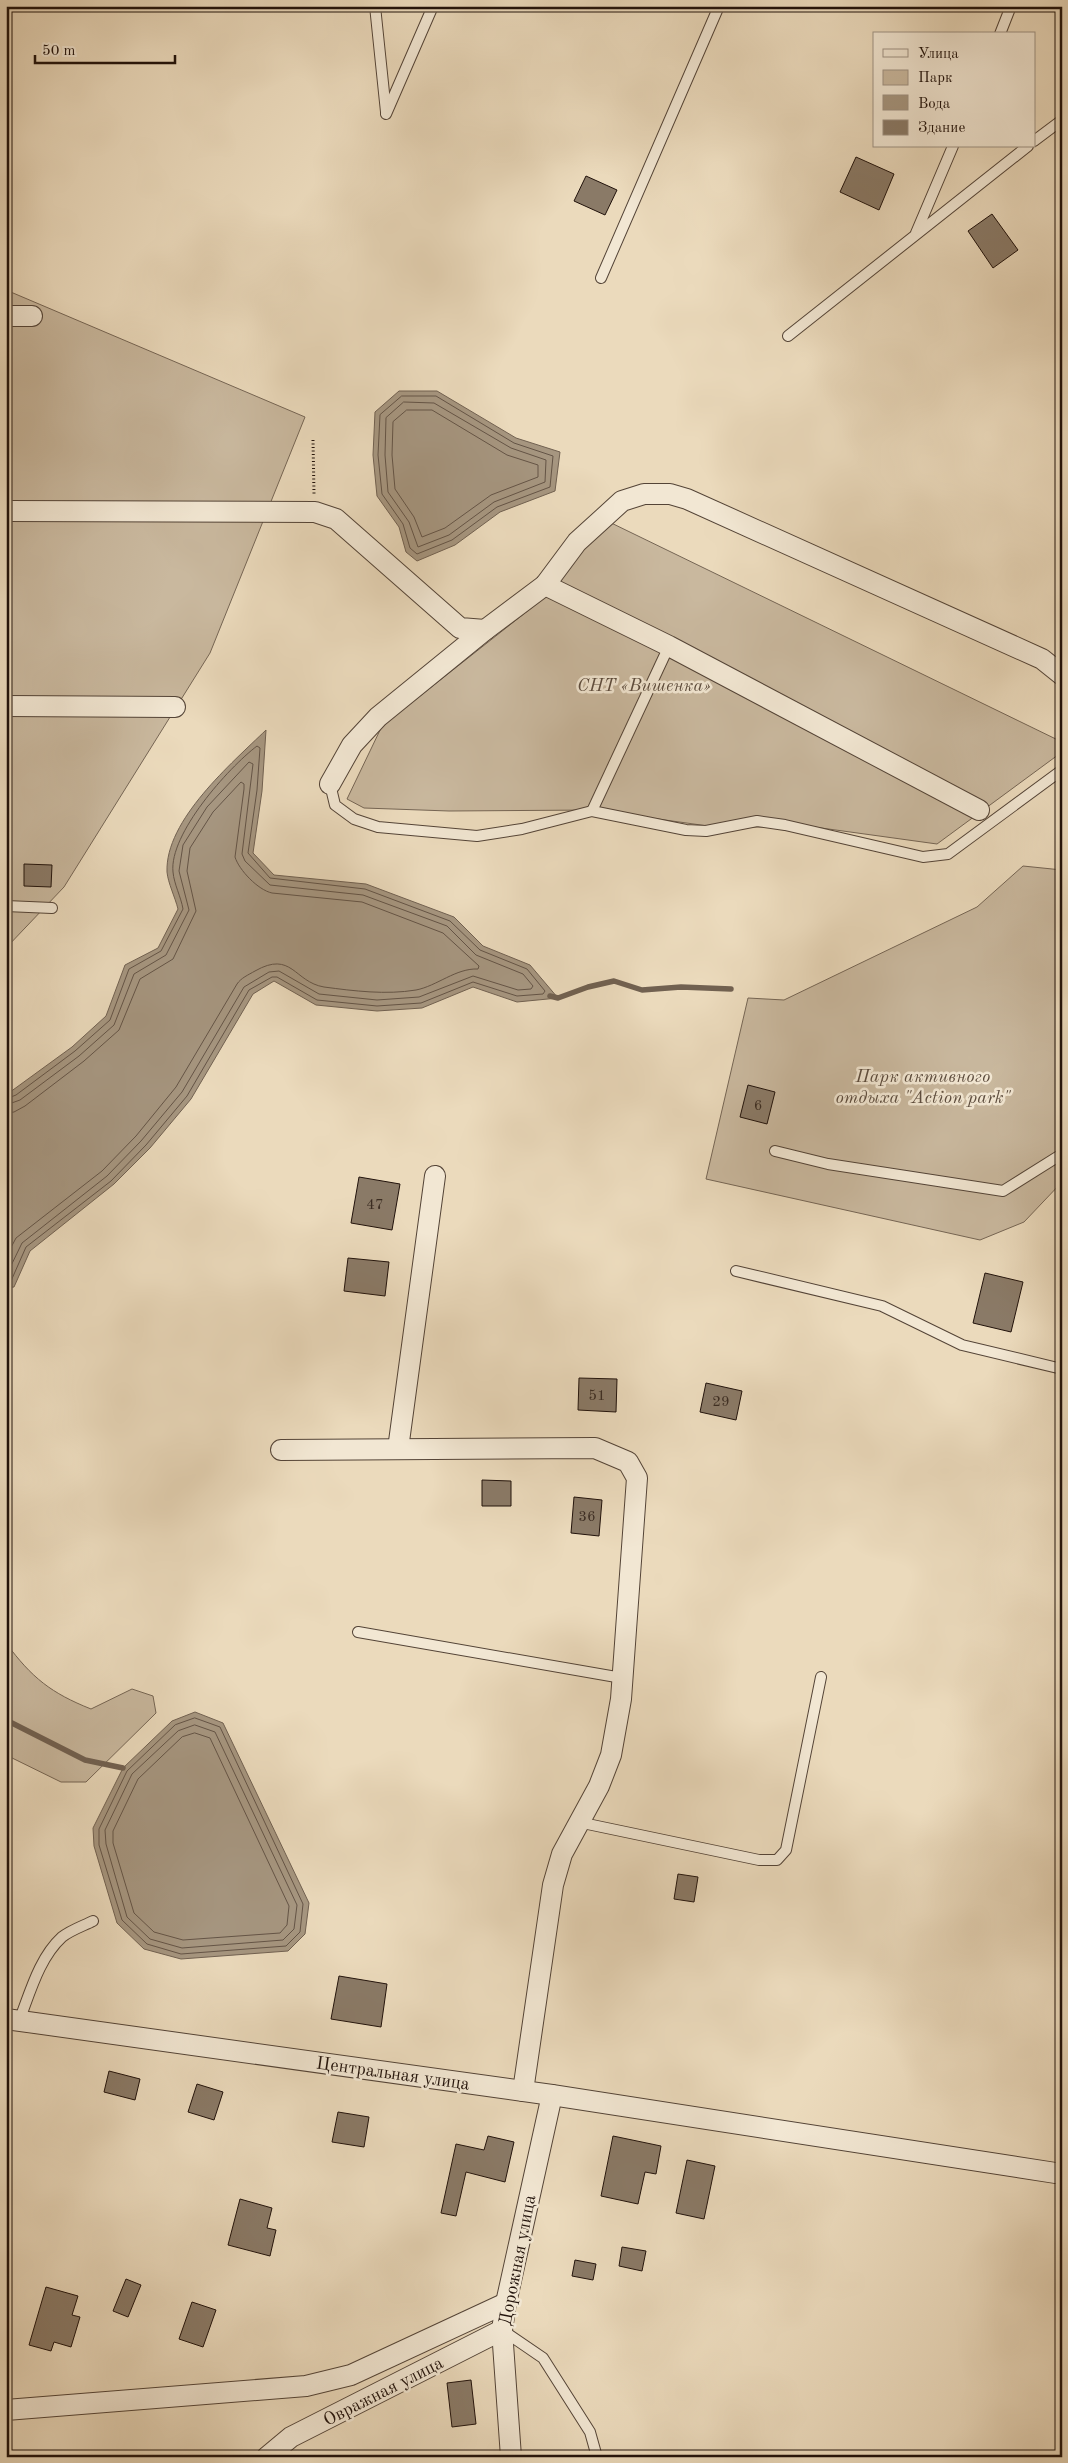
<svg xmlns="http://www.w3.org/2000/svg" width="1068" height="2463" font-family="'Old Standard TT',serif">
  <style>
    .green { fill: #c9b89e; stroke: #756554 }
    .water { fill: #a69680; stroke: #716151 }
    .lines { fill: none; stroke-linecap: round; stroke-linejoin: round }
    .shore { stroke: #645446; stroke-width: 1 }
    .stream { stroke: #716151; stroke-width: 5.5 }
    .building { fill: #8a7a67; stroke: #21120b }
    .lane-casing { stroke: #544437; stroke-width: 12 }
    .street-casing { stroke: #544437; stroke-width: 22 }
    .path { stroke: #21120b; stroke-width: 3; stroke-dasharray: 1 2.5; stroke-linecap: butt }
    .lane { stroke: #f2e7d3; stroke-width: 10 }
    .street { stroke: #f2e7d3; stroke-width: 20 }
    .labels { text-anchor: middle; stroke-width: 5; stroke-linejoin: round; paint-order: stroke }
    .number-label { font-size: 15px; fill: #3b2c22 }
    .park-label { font-size: 18px; font-style: italic; fill: #5c4c3e; stroke: #f2e7d3 }
    .street-label { font-size: 18px; fill: #21120b; stroke: #f2e7d3 }
  </style>
  <rect width="100%" height="100%" fill="#ebdabc"/>
  <filter id="stains"><feTurbulence type="fractalNoise" baseFrequency=".004" numOctaves="4"/><feColorMatrix values="0 0 0 0 .2 0 0 0 0 .09 0 0 0 0 .02 0 0 0 .5 -.17"/></filter>
  <radialGradient id="worn" r=".72"><stop offset=".6" stop-color="#630" stop-opacity="0"/><stop offset="1" stop-color="#630" stop-opacity=".3"/></radialGradient>
  <g class="green">
    <path d="M6,290L305,417L210,653L64,887L6,948Z"/>
    <path d="M601,518L1062,742V752L937,844L814,827H715L594,810L449,811L364,808L347,799L382,726L554,590Z"/>
    <path d="M1023,866L1062,870V1182L1024,1222L980,1240L706,1179L748,998L784,1000L977,907Z"/>
    <path d="M6,1643C32,1678 51,1693 91,1709L132,1689L153,1696L156,1713L86,1782H61L6,1755Z"/>
  </g>
  <g class="water">
    <path d="M399,391H437L516,438L560,452L555,491L500,512L455,545L417,561L406,552L399,527L377,496L373,455L375,412Z"/>
    <path d="M266,730L262,791L253,853L274,875L366,884L454,917L483,946L530,965L558,998L517,1002L473,987L422,1008L377,1011L316,1005L274,981L253,994L191,1099L150,1148L114,1184L30,1251L14,1287L6,1288V1095L72,1047L106,1016L125,965L158,948L178,909C175,897 168,883 167,872C165,820 232,763 266,730Z"/>
    <path d="M195,1712L223,1723L309,1903L305,1934L288,1951L181,1959L144,1949L117,1923L94,1846L93,1828L123,1768L172,1721Z"/>
  </g>
  <g class="lines">
    <g class="shore">
      <path d="M402,396H436L514,443L553,456L550,487L497,507L452,540L417,554L410,548L403,524L382,494L378,455L380,415Z"/>
      <path d="M404,402L434,403L511,448L546,460L545,482L494,502L449,535L418,547L409,522L388,492L385,455L386,418Z"/>
      <path d="M407,410H432L507,455L538,465V477L491,495L445,528L422,537L414,517L395,489L392,455L393,422Z"/>
      <path d="M6,1099L16,1095L75,1051L110,1020L129,969L161,951L183,909C181,897 174,884 173,872C169,834 228,768 257,746L260,748L257,790L248,853L270,878L365,889L450,921L480,950L527,969L545,991L543,994L517,996L473,982L421,1003L377,1006L317,1000L277,977H272L249,990L187,1096L146,1145L111,1181L26,1247L11,1281L6,1283"/>
      <path d="M6,1105L20,1100L79,1056L114,1025L134,974L166,955L189,910L179,871L183,845L207,807L249,762L253,764L242,854L245,861L270,885L363,895L447,926L476,955L523,974L533,986L531,989L518,990L473,976L419,997L377,1000L319,994L279,971L269,972L244,987L182,1092L141,1141L107,1176L22,1243L6,1276"/>
      <path d="M6,1113L14,1112L25,1106L84,1061L119,1030L140,979L173,959L196,911L187,871L190,848L213,812L241,782L244,784V789L235,857C239,870 258,890 272,893L362,902L443,933L479,966L478,969C456,968 437,986 416,990C386,995 354,991 324,987C294,982 292,950 255,971C248,975 241,978 237,984L176,1087L136,1136L102,1171L16,1238L6,1257"/>
      <path d="M195,1718L220,1727L303,1904L300,1932L286,1946L181,1954L147,1944L122,1920L99,1845V1829L127,1771L175,1725Z"/>
      <path d="M195,1725L215,1732L297,1905L294,1929L283,1940L182,1948L150,1939L127,1917L106,1844L105,1830L132,1774L178,1731Z"/>
      <path d="M195,1733L210,1738L289,1906L287,1925L280,1933L183,1940L154,1932L134,1913L113,1843V1831L138,1779L182,1737Z"/>
    </g>
    <g class="stream">
      <path d="M550,996L558,998L588,987L614,981L642,990L681,987L731,989"/>
      <path d="M6,1720L85,1760L123,1768"/>
    </g>
  </g>
  <g class="building">
    <path d="M856,157L894,174L879,210L840,192Z"/>
    <path d="M586,176L617,190L605,215L574,201Z"/>
    <path d="M992,214L1018,250L993,268L968,231Z"/>
    <path d="M24,864L52,865L51,887L24,886Z"/>
    <path d="M748,1085L775,1092L767,1124L740,1117Z"/>
    <path d="M359,1177L400,1184L392,1230L351,1223Z"/>
    <path d="M348,1258L389,1262L385,1296L344,1291Z"/>
    <path d="M985,1273L1023,1282L1011,1332L973,1323Z"/>
    <path d="M579,1378L617,1379L616,1412L578,1410Z"/>
    <path d="M706,1383L742,1391L736,1420L700,1412Z"/>
    <path d="M482,1480L511,1481V1506H482Z"/>
    <path d="M574,1497L602,1500L599,1536L571,1533Z"/>
    <path d="M678,1874L698,1877L694,1902L674,1899Z"/>
    <path d="M339,1976L387,1984L381,2027L331,2019Z"/>
    <path d="M109,2071L140,2079L135,2100L104,2092Z"/>
    <path d="M197,2084L223,2092L214,2120L188,2112Z"/>
    <path d="M338,2112L369,2117L364,2147L332,2142Z"/>
    <path d="M488,2136L514,2142L505,2182L466,2172L456,2216L441,2213L456,2144L484,2150Z"/>
    <path d="M613,2136L661,2146L656,2174L645,2172L638,2204L601,2196Z"/>
    <path d="M687,2160L715,2166L704,2219L676,2213Z"/>
    <path d="M240,2199L272,2208L267,2228L276,2230L270,2256L228,2245Z"/>
    <path d="M622,2247L646,2251L642,2271L619,2266Z"/>
    <path d="M575,2260L596,2264L593,2280L572,2276Z"/>
    <path d="M126,2279L141,2285L128,2317L113,2311Z"/>
    <path d="M46,2287L78,2296L72,2315L80,2317L71,2347L54,2342L51,2351L29,2345Z"/>
    <path d="M192,2302L216,2310L203,2347L179,2339Z"/>
    <path d="M471,2380L476,2424L452,2427L447,2383Z"/>
  </g>
  <g class="lines">
    <defs>
      <g id="lane">
        <path d="M375,6L386,112"/>
        <path d="M1000,34L1011,6"/>
        <path d="M386,114L433,6"/>
        <path d="M1034,141L1062,120"/>
        <path d="M916,233L953,146"/>
        <path d="M601,278L719,6"/>
        <path d="M788,336L1028,146"/>
        <path d="M330,784L335,805L354,819L378,827L477,836L522,829L592,811L686,830L706,831L757,821L785,825L923,857L948,854L1062,770"/>
        <path d="M592,811L669,646"/>
        <path d="M6,906L52,908"/>
        <path d="M775,1151L828,1164L1003,1191L1062,1154"/>
        <path d="M736,1271L882,1306L962,1345L1062,1369"/>
        <path d="M358,1632L622,1678"/>
        <path d="M578,1822L759,1860H777L786,1850L821,1677"/>
        <path d="M19,2021C30,1993 39,1958 62,1937C71,1930 83,1926 93,1921"/>
        <path d="M502,2330L543,2358L590,2432L597,2457"/>
      </g>
      <g id="street">
        <path d="M6,316H32"/>
        <path d="M6,511L315,512L336,519L460,628L485,630"/>
        <path d="M545,585L669,646L979,810"/>
        <path d="M6,706L175,707"/>
        <path d="M330,784L352,745L378,717L485,630L545,585L577,542L622,501L644,494H670L687,499L1042,659L1062,675"/>
        <path d="M398,1449L435,1176"/>
        <path d="M281,1450L595,1448L628,1462L637,1478L621,1699L611,1755L599,1786L562,1854L553,1885L523,2091"/>
        <path d="M6,2019L552,2095L1062,2174"/>
        <path d="M6,2410L306,2386L351,2375L506,2303"/>
        <path d="M267,2457L291,2437L502,2330"/>
        <path d="M511,2457L502,2330L506,2303L552,2095"/>
      </g>
    </defs>
    <use href="#lane" class="lane-casing"/>
    <use href="#street" class="street-casing"/>
    <path class="path" d="M313,440L314,494"/>
    <use href="#lane" class="lane"/>
    <use href="#street" class="street"/>
  </g>
  <g class="labels">
    <g class="number-label">
      <text x="758" y="1110">6</text>
      <text x="375" y="1209">47</text>
      <text x="597" y="1400">51</text>
      <text x="721" y="1406">29</text>
      <text x="587" y="1521">36</text>
    </g>
    <g class="park-label">
      <text x="644" y="691">СНТ «Вишенка»</text>
      <text x="923" y="1082">Парк активного<tspan x="923" dy="21">отдыха "Action park"</tspan></text>
    </g>
    <g class="street-label">
      <text transform="translate(393 2073) rotate(8)" y="6">Центральная улица</text>
      <text transform="translate(517 2260) rotate(-79)" y="6">Дорожная улица</text>
      <text transform="translate(383 2391) rotate(-27)" y="6">Овражная улица</text>
    </g>
  </g>
  <rect width="1068" height="2463" fill="none" stroke="#ebdabc" stroke-width="25"/>
  <rect x="8" y="8" width="1053" height="2448" fill="none" stroke="#21120b" stroke-width="2.5"/>
  <rect x="12" y="12" width="1043" height="2438" fill="none" stroke="#21120b"/>
  <rect x="873" y="32" width="162" height="115" fill="#f2e7d3" stroke="#9e9283"/>
  <rect x="883" y="49" width="25" height="8" fill="#f2e7d3" stroke="#9e9283"/>
  <text x="918" y="58" font-size="15" fill="#21120b">Улица</text>
  <rect x="883" y="70" width="25" height="15" fill="#c9b89e" stroke="#9e9283"/>
  <text x="918" y="82" font-size="15" fill="#21120b">Парк</text>
  <rect x="883" y="95" width="25" height="15" fill="#a69680" stroke="#9e9283"/>
  <text x="918" y="108" font-size="15" fill="#21120b">Вода</text>
  <rect x="883" y="120" width="25" height="15" fill="#8a7a67" stroke="#9e9283"/>
  <text x="918" y="132" font-size="15" fill="#21120b">Здание</text>
  <path d="M35 55v8h140v-8" fill="none" stroke="#21120b" stroke-width="2.5"/>
  <text x="42" y="55" font-size="15" fill="#21120b" stroke="#f2e7d3" stroke-width="4" paint-order="stroke">50 m</text>
  <rect width="100%" height="100%" filter="url(#stains)"/>
  <rect width="100%" height="100%" fill="url(#worn)"/>
</svg>
